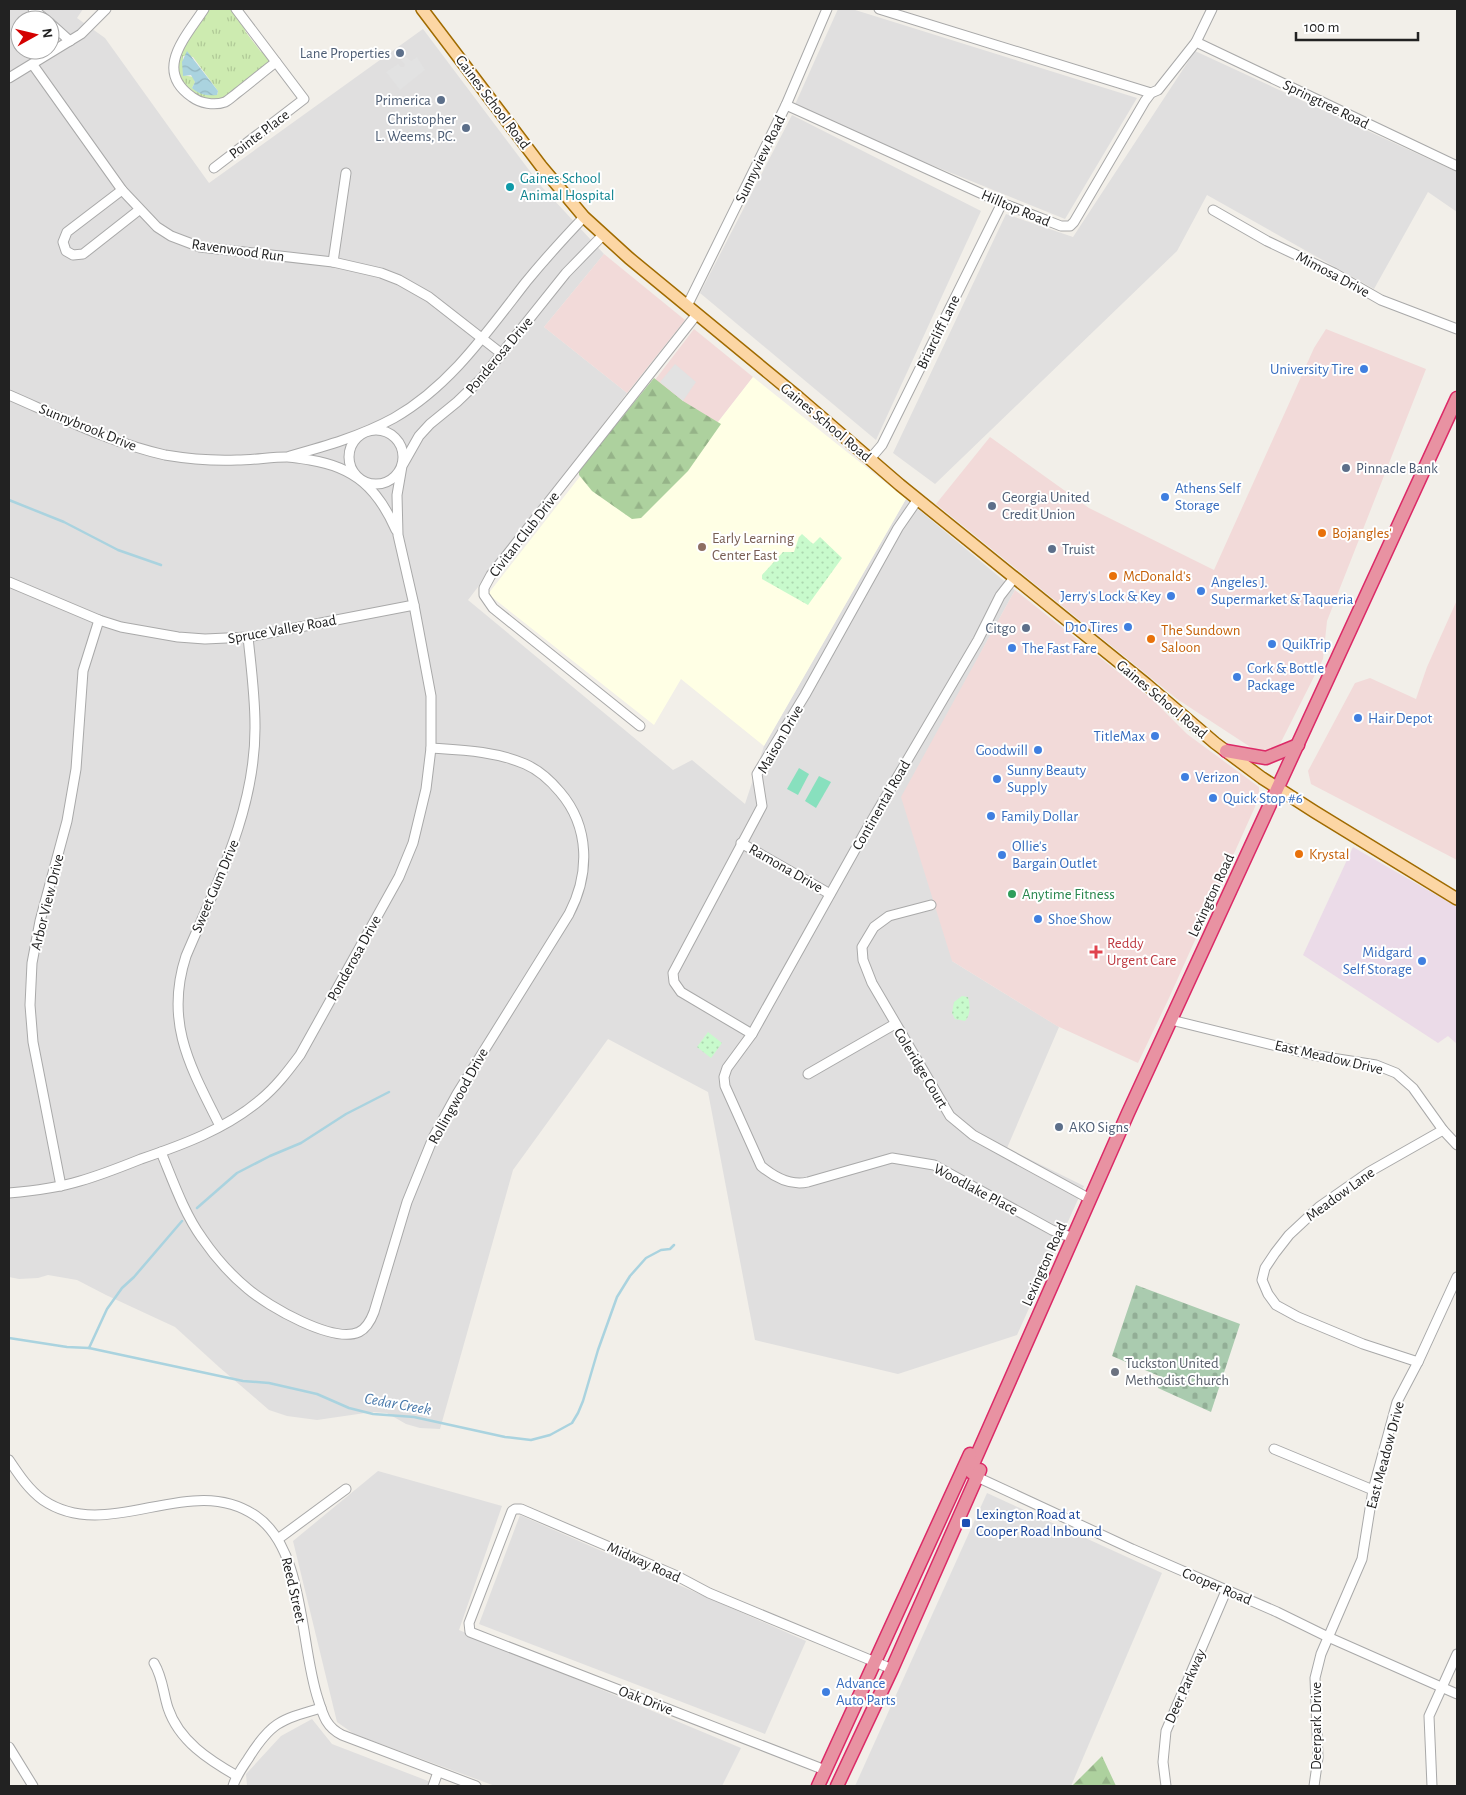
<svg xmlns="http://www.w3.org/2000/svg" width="1466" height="1795" font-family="'Alegreya Sans',sans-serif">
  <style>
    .residential { fill: #e0dfdf; fill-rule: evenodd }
    .commercial { fill: #f2dad9 }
    .industrial { fill: #ebdbe8 }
    .education { fill: #ffffe5 }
    .grass { fill: url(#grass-tufts); fill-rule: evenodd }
    .forest { fill: url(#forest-firs) }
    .cemetery { fill: url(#cemetery-stones) }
    .park { fill: url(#park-dots) }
    .pitch { fill: #88e0be }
    .parking { fill: #e2e2e2 }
    .water { fill: url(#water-waves) }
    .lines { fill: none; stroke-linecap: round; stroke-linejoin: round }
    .stream { stroke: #aad3df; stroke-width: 2.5 }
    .minor-casing { stroke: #a9a9a9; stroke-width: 11 }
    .major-casing { stroke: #a06b00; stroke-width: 14 }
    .highway-casing { stroke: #dc2a67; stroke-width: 15 }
    .minor { stroke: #fff; stroke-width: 9 }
    .major { stroke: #fcd6a4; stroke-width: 11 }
    .highway { stroke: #e892a2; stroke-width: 12 }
    .service-dot { fill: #5c6f8a; stroke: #fff; stroke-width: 2 }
    .culture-dot { fill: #0f9aa8; stroke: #fff; stroke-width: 2 }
    .shop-dot { fill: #3f7fe0; stroke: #fff; stroke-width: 2 }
    .food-dot { fill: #e8710a; stroke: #fff; stroke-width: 2 }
    .education-dot { fill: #8d6e63; stroke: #fff; stroke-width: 2 }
    .leisure-dot { fill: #2e9e5b; stroke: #fff; stroke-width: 2 }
    .health-dot { fill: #e0444e; stroke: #fff; stroke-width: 2 }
    .worship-dot { fill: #6b7280; stroke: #fff; stroke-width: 2 }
    .transit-dot { fill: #1a4fb4; stroke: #fff; stroke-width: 2 }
    .labels { text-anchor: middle; stroke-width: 4; stroke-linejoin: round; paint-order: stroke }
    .service-label { font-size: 15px; fill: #4e5e75; stroke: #fff; text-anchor: end }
    .street-label { font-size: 15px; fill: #222; stroke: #fff }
    .culture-label { font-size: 15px; fill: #0d838f; stroke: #fff; text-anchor: start }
    .shop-label { font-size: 15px; fill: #366cbe; stroke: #fff; text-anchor: start }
    .food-label { font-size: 15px; fill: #c56008; stroke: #fff; text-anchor: start }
    .education-label { font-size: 15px; fill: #785e54; stroke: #fff; text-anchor: start }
    .leisure-label { font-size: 15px; fill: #27864d; stroke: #fff; text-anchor: start }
    .health-label { font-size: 15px; fill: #be3a42; stroke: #fff; text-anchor: start }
    .worship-label { font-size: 15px; fill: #5b616d; stroke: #fff; text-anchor: start }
    .transit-label { font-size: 15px; fill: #164399; stroke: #fff; text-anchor: start }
    .water-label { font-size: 16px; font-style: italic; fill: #4a7aab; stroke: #fff }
  </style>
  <defs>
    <pattern id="grass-tufts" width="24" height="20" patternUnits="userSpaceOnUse" patternTransform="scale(1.25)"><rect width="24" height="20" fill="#cdebb0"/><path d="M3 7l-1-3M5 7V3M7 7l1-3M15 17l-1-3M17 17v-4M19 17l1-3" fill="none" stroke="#b0c997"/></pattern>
    <pattern id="forest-firs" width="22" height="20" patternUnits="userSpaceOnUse" patternTransform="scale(1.25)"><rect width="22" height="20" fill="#add19e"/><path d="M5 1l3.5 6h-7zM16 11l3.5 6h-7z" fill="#95b388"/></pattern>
    <pattern id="cemetery-stones" width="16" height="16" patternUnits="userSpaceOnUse" patternTransform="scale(1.25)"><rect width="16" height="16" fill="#aacbaf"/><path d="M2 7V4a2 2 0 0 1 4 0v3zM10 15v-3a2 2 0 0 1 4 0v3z" fill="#92ae96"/></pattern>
    <pattern id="park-dots" width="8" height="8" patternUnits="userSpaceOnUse" patternTransform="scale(1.25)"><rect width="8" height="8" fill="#c8facc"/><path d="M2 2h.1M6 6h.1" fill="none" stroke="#acd6af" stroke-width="1.8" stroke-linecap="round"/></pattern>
    <pattern id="water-waves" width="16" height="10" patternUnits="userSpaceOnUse" patternTransform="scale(1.25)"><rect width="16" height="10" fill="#aad3df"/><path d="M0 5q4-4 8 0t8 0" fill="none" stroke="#92b5bf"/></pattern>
  </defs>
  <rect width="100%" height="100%" fill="#f2efe9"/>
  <g class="residential">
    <path d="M9,9H83L77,18L105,38L209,183L423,29L541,186L604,254L544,327L627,393L468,600L673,770L692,760L745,804L764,746L906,499L1015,590L980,654L952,961L1059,1027L1007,1148L1084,1186L1017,1335L898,1374L755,1340L708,1092L608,1039L513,1170L440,1429L420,1428L406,1424L387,1413L372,1412L317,1420L287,1416L269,1410L219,1367L175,1327L106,1295L77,1280L48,1275L38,1278L19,1279L9,1277ZM20,20H50V50H20Z"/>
    <path d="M838,9H852L1137,98L1065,219L793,109Z"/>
    <path d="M1195,51L1457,172V212L1428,192L1374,289L1207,195L1177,251L935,484L893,453L1006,214L1073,237Z"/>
    <path d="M792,115L981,211L876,440L700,293Z"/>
    <path d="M378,1471L502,1506L459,1630L741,1748L722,1786H495L354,1734L337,1722L293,1541Z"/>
    <path d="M987,1493L1162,1573L1071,1786H855Z"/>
    <path d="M520,1515L806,1641L765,1734L479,1624Z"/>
    <path d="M312,1719L332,1744L441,1786H247L246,1774L281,1736Z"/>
  </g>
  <g class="commercial">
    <path d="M604,254L685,320L627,393L544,327Z"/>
    <path d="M694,329L753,377L690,458L632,410Z"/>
    <path d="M1326,329L1426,369L1327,621L1323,659L1278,748L1261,754L1177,699L936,504L990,437L1089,508L1214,570L1314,348Z"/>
    <path d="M1015,590L1152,699L1187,734L1259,787V798L1169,998L1138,1063L1057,1026L952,961L901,797Z"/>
    <path d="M1457,600V860L1311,784L1308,771L1355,683L1370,678L1416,699L1427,667Z"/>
  </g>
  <path class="industrial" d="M1353,847L1457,907V1044L1448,1036L1438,1043L1303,955Z"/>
  <path class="education" d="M753,377L906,499L764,746L681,679L654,725L488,594L632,410L690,458Z"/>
  <path class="grass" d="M207,9H231L246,28L245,31L261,52L263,51L270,61L223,99L209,101L187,91L177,73L178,56ZM183,56L193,57L218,91L217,95L192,88L195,82L193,77L183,75Z"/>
  <g class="forest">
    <path d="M654,378L683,401L721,424L688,471L641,518L632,519L592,491L579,475V470Z"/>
    <path d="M1102,1756L1116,1786H1074L1073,1785Z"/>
  </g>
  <path class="cemetery" d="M1136,1285L1240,1324L1211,1412L1158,1388L1159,1376L1112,1356Z"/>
  <g class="park">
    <path d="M802,534L813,544L820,537L842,558L808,605L762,579V575L783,552H794L799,537Z"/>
    <path d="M962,996L968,997C970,1004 971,1015 965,1021L955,1019L952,1013L954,1002Z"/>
    <path d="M708,1032L722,1043L711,1058L697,1047Z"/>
  </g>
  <g class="pitch">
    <path d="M799,768L809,774L798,795L787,789Z"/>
    <path d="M819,776L831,782L816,808L805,801Z"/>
  </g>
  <g class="parking">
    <path d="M406,57L411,61L417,57L425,70L400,90L386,72L398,64L401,67H404L405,65L401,60Z"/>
    <path d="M675,364L696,382L683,401L660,382Z"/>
  </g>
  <path class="water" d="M187,51L218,91L217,95C207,96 200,95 192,88L195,82L191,75L183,76L182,62Z"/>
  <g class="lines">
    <g class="stream">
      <path d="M9,500L64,522L118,550L161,565"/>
      <path d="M197,1208L237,1173L270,1156L301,1143L346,1114L389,1092"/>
      <path d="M9,1338L67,1347L89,1348L243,1381L269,1383L317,1394L349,1408L373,1414L414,1417L505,1437L531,1440L550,1435L572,1423L578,1413L583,1401L598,1350L617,1297L630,1276L646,1258L661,1250L670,1249L674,1245"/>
      <path d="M89,1348L107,1309L122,1288L134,1277L182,1221"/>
    </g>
    <defs>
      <g id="minor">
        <path d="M33,9L46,20"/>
        <path d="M204,9C186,37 153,70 192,97C200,103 214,106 225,102C229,100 233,96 237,93C250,83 263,72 276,62"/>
        <path d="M879,9L1151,93"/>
        <path d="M50,23L70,41"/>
        <path d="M1196,42L1457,166"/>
        <path d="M33,65L122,190L157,227L171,236L200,247L333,262L381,273L399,280L429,297L502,354"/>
        <path d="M9,78L81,34L106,9"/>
        <path d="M786,105L1002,203L1061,226H1070L1074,222L1145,101L1151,93L1158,90L1196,42L1212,9"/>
        <path d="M214,168L304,99L236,9"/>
        <path d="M122,190L67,232L63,242L66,251L73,255L83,254L139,210"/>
        <path d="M1213,210L1267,241L1334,273L1381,300L1457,329"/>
        <path d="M333,262L346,173"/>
        <path d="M687,306L786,105L827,9"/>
        <path d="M9,395C60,417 111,443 165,455C189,459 213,461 237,460C254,460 271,457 287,457C294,457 302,459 310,460C355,467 378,489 396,530"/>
        <circle cx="376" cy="457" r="27"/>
        <path d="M290,456C326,446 361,436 394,418C450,386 487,332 526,282C544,260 564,238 584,217"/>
        <path d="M870,459L882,445L1002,203"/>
        <path d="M1014,578L1000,596L978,640L865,832L752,1034L727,1068L724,1077L725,1086L761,1166C774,1177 791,1186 808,1182L892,1158L934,1165L1052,1230L1073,1238"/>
        <path d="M9,582L99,620L121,627L178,637L205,639L248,637L414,605"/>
        <path d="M640,726L493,608L484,595V588L491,575L697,314"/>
        <path d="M741,843L830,894"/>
        <path d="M931,905L889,916L874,927L862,947L863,960L872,983L950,1116L973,1135L1090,1199"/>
        <path d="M1171,1020L1313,1055L1376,1065L1396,1073L1413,1088L1443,1130L1457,1145"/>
        <path d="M752,1034L681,992L674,982L673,973L762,806L757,774L805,695L898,528L918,499"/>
        <path d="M808,1074L895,1024"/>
        <path d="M220,1126C191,1068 164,1023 186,956C218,881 256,808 255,725C255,696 251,666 248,637"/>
        <path d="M161,1152C173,1181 184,1213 202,1238C215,1257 231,1275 248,1289C268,1306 333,1344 359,1332C367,1328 371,1320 374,1312L407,1202L433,1138L457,1094L569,914C590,874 590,827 560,792C550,780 539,770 525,764C495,751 462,750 431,748"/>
        <path d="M61,1186L33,1042L30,1005L32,963L40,921L67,821L76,769L83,671L99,620"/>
        <path d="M9,1193C33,1191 57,1188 80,1181C101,1175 121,1167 141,1159C182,1145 226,1129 260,1100C276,1087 288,1071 300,1055L399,877L413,843L426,789L431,748V696L414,605L398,535L397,495L402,466L419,436L430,424L457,402L482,378L566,273L603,235"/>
        <path d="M1418,1362L1363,1344L1298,1317L1276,1305L1268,1294L1262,1280L1265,1268L1275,1253L1289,1235L1319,1207L1369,1172L1443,1130"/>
        <path d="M1274,1449L1373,1490"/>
        <path d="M9,1460C19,1475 29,1490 43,1500C109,1545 190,1470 256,1516C305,1549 300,1646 318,1699C323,1715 326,1727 342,1735L476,1786"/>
        <path d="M977,1477L1132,1549L1277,1612L1328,1637L1457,1694"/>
        <path d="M278,1539L346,1489"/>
        <path d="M154,1663C163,1678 163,1693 168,1708C179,1741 209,1760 237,1776"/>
        <path d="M9,1747L33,1786"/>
        <path d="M825,1770L470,1632L469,1623L512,1511L515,1509H521L677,1576L709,1593L892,1669"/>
        <path d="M233,1786C236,1776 242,1768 248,1759C271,1722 280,1720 321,1708"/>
        <path d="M433,1786L438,1772"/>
        <path d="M1166,1786L1163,1762L1166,1731L1226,1591"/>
        <path d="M1314,1786L1318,1758L1315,1678L1321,1654L1362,1559L1373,1490L1397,1402L1418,1362L1457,1277"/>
        <path d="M1432,1786L1429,1716L1457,1654"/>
      </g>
      <path id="major" d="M422,9L541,166L584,217L629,258L799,398L900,485L1146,684L1215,743L1262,778L1315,812L1457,899"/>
      <g id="highway">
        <path d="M1226,751L1266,758L1298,745"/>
        <path d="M977,1477L971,1472L973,1464L1128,1113L1457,398"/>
        <path d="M818,1786L970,1454"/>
        <path d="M837,1786L892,1669L980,1470"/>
      </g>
    </defs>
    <use href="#minor" class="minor-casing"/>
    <use href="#major" class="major-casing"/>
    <use href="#highway" class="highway-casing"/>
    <use href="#minor" class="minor"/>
    <use href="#major" class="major"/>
    <use href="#highway" class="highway"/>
  </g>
  <g class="service-dot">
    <circle cx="400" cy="53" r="5"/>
    <circle cx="441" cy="100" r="5"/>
    <circle cx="466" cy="128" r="5"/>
    <circle cx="1346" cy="468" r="5"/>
    <circle cx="992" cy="506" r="5"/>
    <circle cx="1052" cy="549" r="5"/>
    <circle cx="1026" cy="628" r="5"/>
    <circle cx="1059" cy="1127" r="5"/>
  </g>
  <circle class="culture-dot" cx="510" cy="187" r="5"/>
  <g class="shop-dot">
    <circle cx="1364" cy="369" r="5"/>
    <circle cx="1165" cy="497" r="5"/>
    <circle cx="1201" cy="591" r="5"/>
    <circle cx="1171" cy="596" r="5"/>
    <circle cx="1128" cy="627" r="5"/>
    <circle cx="1272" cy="644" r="5"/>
    <circle cx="1012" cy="648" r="5"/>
    <circle cx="1237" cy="677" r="5"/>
    <circle cx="1358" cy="718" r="5"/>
    <circle cx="1155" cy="736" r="5"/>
    <circle cx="1038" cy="750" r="5"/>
    <circle cx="1185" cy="777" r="5"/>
    <circle cx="997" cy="779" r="5"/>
    <circle cx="1213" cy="798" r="5"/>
    <circle cx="991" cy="816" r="5"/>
    <circle cx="1002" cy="855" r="5"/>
    <circle cx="1038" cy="919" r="5"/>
    <circle cx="1422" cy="961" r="5"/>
    <circle cx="826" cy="1692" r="5"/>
  </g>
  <g class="food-dot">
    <circle cx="1322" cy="533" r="5"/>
    <circle cx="1113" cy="576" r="5"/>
    <circle cx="1151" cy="639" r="5"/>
    <circle cx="1299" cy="854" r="5"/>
  </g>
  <circle class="education-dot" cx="702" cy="547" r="5"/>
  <circle class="leisure-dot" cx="1012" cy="894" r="5"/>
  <path class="health-dot" d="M1093.5 944.5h5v5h5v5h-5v5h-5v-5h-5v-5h5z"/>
  <circle class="worship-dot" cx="1115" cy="1372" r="5"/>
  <rect class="transit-dot" x="961" y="1518" width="10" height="10" rx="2.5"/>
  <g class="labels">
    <g class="service-label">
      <text x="390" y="58">Lane Properties</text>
      <text x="431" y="105">Primerica</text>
      <text x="456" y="124">Christopher<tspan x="456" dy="17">L. Weems, P.C.</tspan></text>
      <text x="1356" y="473" text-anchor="start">Pinnacle Bank</text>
      <text x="1002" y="502" text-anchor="start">Georgia United<tspan x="1002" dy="17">Credit Union</tspan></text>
      <text x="1062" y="554" text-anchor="start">Truist</text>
      <text x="1016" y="633">Citgo</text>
      <text x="1069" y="1132" text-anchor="start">AKO Signs</text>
    </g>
    <g class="street-label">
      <text transform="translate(493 102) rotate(53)" y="5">Gaines School Road</text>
      <text transform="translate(1326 104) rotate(26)" y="5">Springtree Road</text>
      <text transform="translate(259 134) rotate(-37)" y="5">Pointe Place</text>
      <text transform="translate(760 159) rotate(-64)" y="5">Sunnyview Road</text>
      <text transform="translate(1016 208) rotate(23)" y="5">Hilltop Road</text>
      <text transform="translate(238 250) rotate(8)" y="5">Ravenwood Run</text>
      <text transform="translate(1333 274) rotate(28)" y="5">Mimosa Drive</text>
      <text transform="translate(938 332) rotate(-64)" y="5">Briarcliff Lane</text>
      <text transform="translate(499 355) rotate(-50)" y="5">Ponderosa Drive</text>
      <text transform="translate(826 422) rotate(40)" y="5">Gaines School Road</text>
      <text transform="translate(88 427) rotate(22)" y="5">Sunnybrook Drive</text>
      <text transform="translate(524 534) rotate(-52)" y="5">Civitan Club Drive</text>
      <text transform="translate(282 629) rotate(-10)" y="5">Spruce Valley Road</text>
      <text transform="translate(1162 699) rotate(40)" y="5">Gaines School Road</text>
      <text transform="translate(780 739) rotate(-60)" y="5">Maison Drive</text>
      <text transform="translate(881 805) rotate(-60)" y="5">Continental Road</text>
      <text transform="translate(786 868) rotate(30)" y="5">Ramona Drive</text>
      <text transform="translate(215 886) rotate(-67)" y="5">Sweet Gum Drive</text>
      <text transform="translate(1211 895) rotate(-65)" y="5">Lexington Road</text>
      <text transform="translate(47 902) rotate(-76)" y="5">Arbor View Drive</text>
      <text transform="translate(354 958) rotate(-61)" y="5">Ponderosa Drive</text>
      <text transform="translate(1329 1057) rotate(13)" y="5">East Meadow Drive</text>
      <text transform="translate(921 1068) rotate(59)" y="5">Coleridge Court</text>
      <text transform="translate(458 1096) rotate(-61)" y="5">Rollingwood Drive</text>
      <text transform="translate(976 1189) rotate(28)" y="5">Woodlake Place</text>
      <text transform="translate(1340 1194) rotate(-36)" y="5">Meadow Lane</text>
      <text transform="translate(1044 1264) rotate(-66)" y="5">Lexington Road</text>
      <text transform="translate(1385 1455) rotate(-75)" y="5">East Meadow Drive</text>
      <text transform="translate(644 1562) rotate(24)" y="5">Midway Road</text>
      <text transform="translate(1217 1586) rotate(23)" y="5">Cooper Road</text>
      <text transform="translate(294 1590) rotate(77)" y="5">Reed Street</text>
      <text transform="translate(1185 1686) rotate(-66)" y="5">Deer Parkway</text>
      <text transform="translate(646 1700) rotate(21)" y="5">Oak Drive</text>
      <text transform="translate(1316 1726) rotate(-90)" y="5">Deerpark Drive</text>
    </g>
    <g class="culture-label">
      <text x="520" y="183">Gaines School<tspan x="520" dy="17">Animal Hospital</tspan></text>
    </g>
    <g class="shop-label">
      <text x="1354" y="374" text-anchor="end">University Tire</text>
      <text x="1175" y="493">Athens Self<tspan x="1175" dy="17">Storage</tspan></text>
      <text x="1211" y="587">Angeles J.<tspan x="1211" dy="17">Supermarket &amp; Taqueria</tspan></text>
      <text x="1161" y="601" text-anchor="end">Jerry's Lock &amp; Key</text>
      <text x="1118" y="632" text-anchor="end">D10 Tires</text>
      <text x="1282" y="649">QuikTrip</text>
      <text x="1022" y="653">The Fast Fare</text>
      <text x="1247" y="673">Cork &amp; Bottle<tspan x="1247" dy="17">Package</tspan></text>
      <text x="1368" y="723">Hair Depot</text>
      <text x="1145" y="741" text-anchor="end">TitleMax</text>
      <text x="1028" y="755" text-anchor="end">Goodwill</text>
      <text x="1007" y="775">Sunny Beauty<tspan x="1007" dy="17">Supply</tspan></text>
      <text x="1195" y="782">Verizon</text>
      <text x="1223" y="803">Quick Stop #6</text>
      <text x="1001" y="821">Family Dollar</text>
      <text x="1012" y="851">Ollie's<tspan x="1012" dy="17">Bargain Outlet</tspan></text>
      <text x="1048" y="924">Shoe Show</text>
      <text x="1412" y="957" text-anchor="end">Midgard<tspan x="1412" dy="17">Self Storage</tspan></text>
      <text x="836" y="1688">Advance<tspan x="836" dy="17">Auto Parts</tspan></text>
    </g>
    <g class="food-label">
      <text x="1332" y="538">Bojangles'</text>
      <text x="1123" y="581">McDonald's</text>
      <text x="1161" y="635">The Sundown<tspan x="1161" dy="17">Saloon</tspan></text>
      <text x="1309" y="859">Krystal</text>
    </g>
    <g class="education-label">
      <text x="712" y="543">Early Learning<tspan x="712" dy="17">Center East</tspan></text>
    </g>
    <g class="leisure-label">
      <text x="1022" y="899">Anytime Fitness</text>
    </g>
    <g class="health-label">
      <text x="1107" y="948">Reddy<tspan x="1107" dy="17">Urgent Care</tspan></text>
    </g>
    <g class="worship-label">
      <text x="1125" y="1368">Tuckston United<tspan x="1125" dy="17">Methodist Church</tspan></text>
    </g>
    <g class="transit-label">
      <text x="976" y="1519">Lexington Road at<tspan x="976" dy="17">Cooper Road Inbound</tspan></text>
    </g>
    <g class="water-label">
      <text transform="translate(398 1403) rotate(10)" y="6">Cedar Creek</text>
    </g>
  </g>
  <rect width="1466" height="1795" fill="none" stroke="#222222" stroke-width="20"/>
  <g transform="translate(35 35) rotate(82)"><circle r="24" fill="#ffffff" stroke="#a7a7a7"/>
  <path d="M0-4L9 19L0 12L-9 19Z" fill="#d40000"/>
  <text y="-8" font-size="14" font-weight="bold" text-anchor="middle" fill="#222222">N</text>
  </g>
  <path d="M1296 32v8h122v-8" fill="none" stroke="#222222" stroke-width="2.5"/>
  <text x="1304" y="32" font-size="15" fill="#222222" stroke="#ffffff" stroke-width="4" paint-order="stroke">100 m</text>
</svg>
